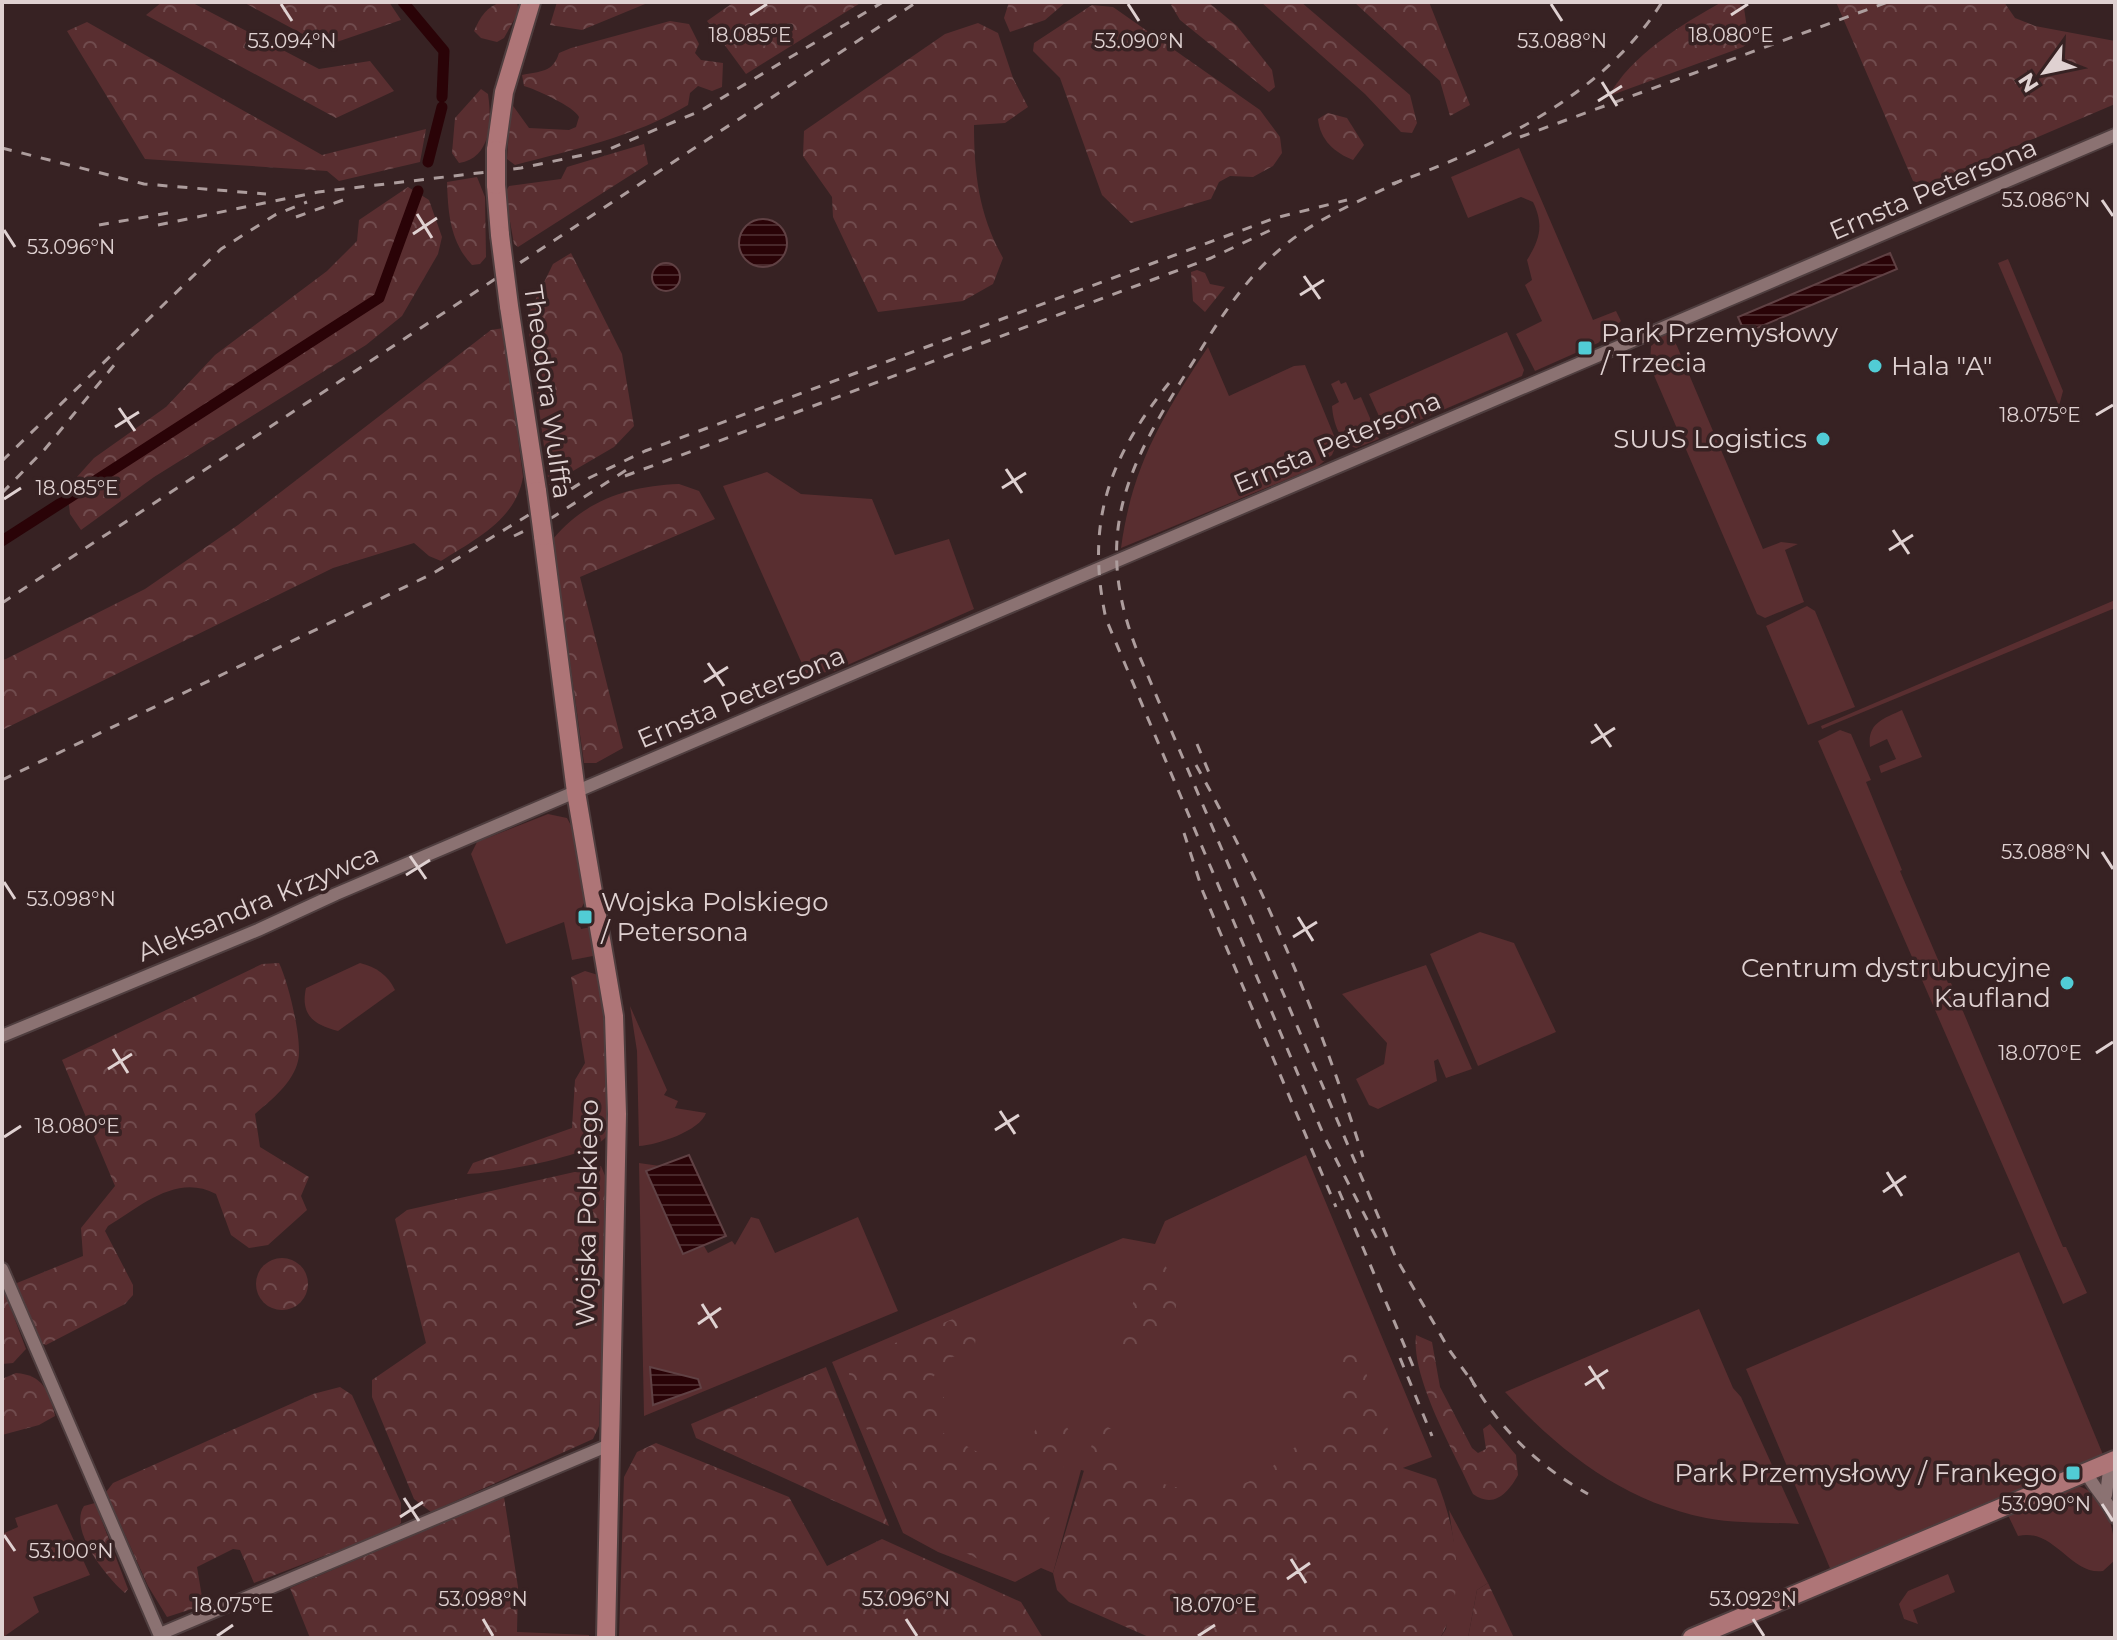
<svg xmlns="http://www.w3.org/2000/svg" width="2117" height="1640" font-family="Montserrat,sans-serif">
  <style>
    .grass { fill: #592e30 }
    .forest { fill: url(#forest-crowns) }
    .water { fill: url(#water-rules); stroke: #604144; stroke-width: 2 }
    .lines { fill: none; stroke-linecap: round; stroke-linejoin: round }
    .canal { stroke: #2a0307; stroke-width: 11 }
    .street-casing { stroke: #4f3e3f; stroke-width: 16 }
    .secondary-casing { stroke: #4f3e3f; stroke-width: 22 }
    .street { stroke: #8b7272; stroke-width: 12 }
    .secondary { stroke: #ae7577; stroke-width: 18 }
    .rail { stroke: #ad9d9d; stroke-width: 3; stroke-dasharray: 10 10; stroke-linecap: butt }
    .secondary-bridge-casing { stroke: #4f3e3f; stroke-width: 22; stroke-linecap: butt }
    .secondary-bridge { stroke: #ae7577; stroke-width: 18 }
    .ticks { fill: none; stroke: #dfd1d1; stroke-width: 3 }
    .poi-dot { fill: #51ccd5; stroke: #372223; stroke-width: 3 }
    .labels { text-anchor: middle; stroke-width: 7; stroke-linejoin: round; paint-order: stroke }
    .street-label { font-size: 26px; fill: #dfd1d1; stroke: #372223 }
    .poi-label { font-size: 26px; fill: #dfd1d1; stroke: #372223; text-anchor: start }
    .ticks-label { font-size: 20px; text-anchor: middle; fill: #dfd1d1; stroke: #372223; stroke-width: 7; stroke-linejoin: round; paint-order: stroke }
  </style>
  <defs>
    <pattern id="forest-crowns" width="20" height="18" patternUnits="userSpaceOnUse" patternTransform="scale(2)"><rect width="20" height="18" fill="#592e30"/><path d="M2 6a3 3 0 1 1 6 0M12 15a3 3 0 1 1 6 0" fill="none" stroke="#704b4d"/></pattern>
    <pattern id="water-rules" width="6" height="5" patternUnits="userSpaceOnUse" patternTransform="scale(2)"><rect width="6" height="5" fill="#2a0307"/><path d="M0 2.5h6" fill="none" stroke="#48272a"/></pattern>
  </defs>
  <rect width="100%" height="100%" fill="#372223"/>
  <g class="grass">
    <path d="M1519,148L1593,320L1616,311L1621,321L1598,343L1535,371L1516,334L1542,321L1525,285L1532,280L1527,260C1540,239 1544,225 1533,202L1521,197L1468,218L1451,177Z"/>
    <path d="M2008,259L2063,391L2059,406L1998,263Z"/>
    <path d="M1507,332L1524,370L1522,376L1387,434L1369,394Z"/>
    <path d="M1665,334L1671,336L1677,346L1763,549L1781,542L1798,544L1785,550L1804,602L1765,618L1757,614L1650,366L1651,346Z"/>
    <path d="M1208,347L1229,396L1294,366L1305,365L1337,443L1332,455L1317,467L1121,548C1132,466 1163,415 1208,347Z"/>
    <path d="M1339,380L1341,384L1346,382L1354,400L1361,397L1379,439L1356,448C1340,444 1333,422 1332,406L1339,402L1331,384Z"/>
    <path d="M767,472L801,494L872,499L895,555L949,539L974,609L834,671L807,675L723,486Z"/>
    <path d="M2115,600V608L1822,729L1821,726Z"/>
    <path d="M1807,606L1815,611L1855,707L1808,725L1766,626Z"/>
    <path d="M1902,710L1922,757L1881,773L1879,766L1896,759L1887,739L1870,747C1867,723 1883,719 1902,710Z"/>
    <path d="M1840,730L1851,734L1871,780L1866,782L1902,870L1900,871L1948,983H1951L2063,1247H2066L2087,1293L2063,1304L1818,741Z"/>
    <path d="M548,814L567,818L575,833L585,901L577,917L581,929L591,927L596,949L593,956L572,960L564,922L506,944L471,854L477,842Z"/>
    <path d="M1480,932L1514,943L1556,1032L1478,1066L1430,954Z"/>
    <path d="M360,963C376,967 388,975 395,990L338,1031C314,1025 300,1015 306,988Z"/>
    <path d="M1426,965L1472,1069L1446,1078L1438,1059L1434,1061L1437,1081L1378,1109L1369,1105L1356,1079L1384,1064L1387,1043L1342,994Z"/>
    <path d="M630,1006L667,1090L664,1095L678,1101L675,1108L706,1113C700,1131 657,1145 639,1146L637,1051Z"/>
    <path d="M1306,1155L1432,1457L1262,1521L1081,1470L1053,1573L1041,1568L1015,1582L938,1552L903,1533L832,1362L1123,1238L1155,1244L1165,1221Z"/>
    <path d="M639,1163L660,1166L646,1172L684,1254L704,1246L708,1253L732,1241L735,1245L751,1217L759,1219L775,1253L858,1217L898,1311L644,1416Z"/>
    <path d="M2019,1252L2104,1457L1832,1573L1746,1369Z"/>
    <path d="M1699,1309L1733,1388L1741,1397L1799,1524C1769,1522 1736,1524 1706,1518C1624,1501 1561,1453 1505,1392Z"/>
    <path d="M2073,1485C2108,1491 2115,1530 2115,1560L2103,1571C2071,1576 2054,1527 2018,1536L2006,1511Z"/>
    <path d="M57,1504L90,1575L33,1597L39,1612L2,1638V1534L18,1527L15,1518Z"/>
    <path d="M1449,1510L1488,1583L1477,1590L1468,1638H1440L1446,1629L1454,1545Z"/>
    <path d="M1948,1574L1955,1592L1913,1610L1918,1624L1904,1619L1899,1604L1908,1591Z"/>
  </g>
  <g class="forest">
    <path d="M162,2H191L319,69L370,61L394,91L336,118L146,15Z"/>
    <path d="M243,2H389L401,20L325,46Z"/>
    <path d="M502,2L517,3L519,11L504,38L497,42L481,38L474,31C480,17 487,6 502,2Z"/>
    <path d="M557,2H650L582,30L550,25Z"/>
    <path d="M734,2H862L746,74L707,21Z"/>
    <path d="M1009,2H1066L1045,20L1010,32L1004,18Z"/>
    <path d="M1174,2H1208L1237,26L1272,70L1275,87L1269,92L1180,20L1171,5Z"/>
    <path d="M1261,2H1301L1410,95L1417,123L1412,133L1401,132L1365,94Z"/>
    <path d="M1354,2H1429L1470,105L1450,116L1440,81Z"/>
    <path d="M1722,2H1737L1744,8L1749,42L1743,47L1609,96C1630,56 1682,24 1722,2Z"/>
    <path d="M1836,2H2004L2015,18L2035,26L2115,41V104L1925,185L1913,181Z"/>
    <path d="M1092,5L1113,7L1260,110L1280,137L1282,153L1273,166L1253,177L1230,176L1219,182L1211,199L1131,223L1102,195L1060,78L1033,51L1034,43Z"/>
    <path d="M670,21L689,24L699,44L695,53L701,60L723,63L722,87L712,91L698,86L690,93L688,105C634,137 575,149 515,165L507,159L511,103L529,128L569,130L576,127L579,117C575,107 535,89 524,86L522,75C540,71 553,73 559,53L571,48Z"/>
    <path d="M87,22L322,155L426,129L420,162L339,181L327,171L145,159L67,31Z"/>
    <path d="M978,23L998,33L1013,78L1028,107L1005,123L974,125C974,174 979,215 1003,258L993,284L963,301L878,312L833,217L832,197L803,156L804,131L945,34Z"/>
    <path d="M481,89L488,94C492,122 491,158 459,163L452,153L455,118Z"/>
    <path d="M1328,113L1347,118L1364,145L1353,160C1335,153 1320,140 1318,119Z"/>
    <path d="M644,144L648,164L518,247L514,244L505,193L509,186L561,179L567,167Z"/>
    <path d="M477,177L485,197L486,257L480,264L472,265C450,242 448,213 447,182Z"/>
    <path d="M408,187L429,200L442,237L438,254L402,316L366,345L154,477L81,530L70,514L67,488L94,458L166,407L215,355L327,271L357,241L359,220Z"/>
    <path d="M571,253L622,354L634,426L614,447L549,485L527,317L553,264Z"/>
    <path d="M1197,270L1205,273L1210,284L1225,287L1205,312L1193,301L1191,272Z"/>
    <path d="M504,328L523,477C516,520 474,540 441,561L429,556L414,543L333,568L2,730V661L145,589L238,525L491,330Z"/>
    <path d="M679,484L699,491L715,519L580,577L623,748L596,763H584L553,539C586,500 628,486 679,484Z"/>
    <path d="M279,963C288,981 303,1041 298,1061C293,1083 271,1100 255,1114L260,1147L309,1177L301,1196L307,1210L268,1245L249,1248L231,1235L216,1194C177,1173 141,1206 108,1226L105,1231L133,1285V1295L125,1304L46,1345L37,1342L15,1292L17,1283L83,1256L81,1228L115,1186L62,1060L262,964Z"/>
    <path d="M585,971L598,975C603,1010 619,1104 607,1135C598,1156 490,1174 467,1174L473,1163L572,1128L575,1080L585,1063L571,977Z"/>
    <path d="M601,1166L608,1183L599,1426L593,1439L431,1512L414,1499L372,1397V1380L426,1343L395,1219L407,1210Z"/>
    <circle cx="282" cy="1284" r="26"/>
    <path d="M1163,1260C1167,1270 1177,1286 1177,1297C1178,1324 1145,1351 1122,1355L1119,1345L1145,1267Z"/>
    <path d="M2,1285L26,1349L13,1363L2,1364Z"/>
    <path d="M960,1316L978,1321L974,1352L952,1357L929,1381L946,1400L943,1433L1012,1471L1040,1422L1063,1421L1072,1435L1039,1556L1017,1574L978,1559L914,1527L855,1405L847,1363Z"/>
    <path d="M1416,1335L1432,1342L1440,1387L1472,1448L1478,1453L1486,1449L1483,1429L1490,1424L1516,1455L1518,1475C1508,1493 1494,1509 1473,1494C1455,1453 1411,1379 1416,1335Z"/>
    <path d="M1346,1341L1354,1342L1403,1468L1436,1479C1455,1525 1469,1592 1440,1638H1151L1069,1602L1057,1590L1053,1573L1099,1421L1111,1429L1119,1463C1164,1491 1211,1501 1261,1476C1273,1469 1281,1455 1294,1448C1306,1440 1321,1436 1334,1430C1346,1405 1335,1372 1346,1341Z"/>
    <path d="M826,1367L889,1526L696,1438L691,1424Z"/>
    <path d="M16,1373C43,1375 49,1391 55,1416L39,1425L2,1435V1379Z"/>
    <path d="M340,1387L352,1395L401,1503V1523L394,1529L254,1583L240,1550L233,1549L197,1567L202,1597L198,1607L167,1617L148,1586L106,1492L113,1483L313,1394Z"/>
    <path d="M656,1443L789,1497L827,1566L882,1539L1021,1602L1043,1638H619L624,1477L637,1452Z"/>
    <path d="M504,1497L518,1587L517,1632L589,1635V1638H310L290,1588Z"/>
    <path d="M95,1503L128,1589L125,1593C107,1578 68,1530 84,1506Z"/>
    <path d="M1488,1583L1514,1638H1468L1477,1590Z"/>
  </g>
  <g class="water">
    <circle cx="763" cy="243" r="24"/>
    <path d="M1890,253L1897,269L1745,333L1738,317Z"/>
    <circle cx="666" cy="277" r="14"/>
    <path d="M689,1155L726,1236L683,1254L646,1171Z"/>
    <path d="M650,1367L698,1379L701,1388L653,1405Z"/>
  </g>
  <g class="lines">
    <g class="canal">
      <path d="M403,2L444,51L442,97"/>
      <path d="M428,162L442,107"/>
      <path d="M2,541L379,298L418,191"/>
    </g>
    <defs>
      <g id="street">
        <path d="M2,1036L258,930L336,894L2115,135"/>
        <path d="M2,1269L161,1638"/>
        <path d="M2086,1472C2095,1490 2107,1499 2115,1517"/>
        <path d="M2106,1495L2110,1462"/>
        <path d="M160,1634L609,1445"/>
      </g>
      <g id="secondary">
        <path d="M496,150L504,92L531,2"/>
        <path d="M496,185L500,235"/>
        <path d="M509,306L537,491"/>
        <path d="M543,536L576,792L614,1016L617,1114L606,1638"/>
        <path d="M1692,1638L2115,1460"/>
      </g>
    </defs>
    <use href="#street" class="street-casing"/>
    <use href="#secondary" class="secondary-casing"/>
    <use href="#street" class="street"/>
    <use href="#secondary" class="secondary"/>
    <g class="rail">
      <path d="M1520,137L1888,2"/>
      <path d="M2,148L144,184L266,194"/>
      <path d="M1402,180C1363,200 1319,217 1285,245C1247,276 1220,318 1195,359C1132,459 1090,528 1136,648L1396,1258L1450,1351L1476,1387"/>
      <path d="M1392,184C1492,148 1604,96 1662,2"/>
      <path d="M296,217L343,200"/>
      <path d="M99,225L174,212"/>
      <path d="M158,225L318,192L521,168L607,150L700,111L883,2"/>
      <path d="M1169,383C1109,458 1085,522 1106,619L1324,1136L1378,1241"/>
      <path d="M2,461L221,249L275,215L307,202"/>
      <path d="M625,476L1211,258L1275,228"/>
      <path d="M2,493L45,449L115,364"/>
      <path d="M514,536L553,517L631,467"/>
      <path d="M2,603L917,2"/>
      <path d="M1197,744L1210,775"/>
      <path d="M1196,765C1265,888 1321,1022 1363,1157"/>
      <path d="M2,780L432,574L589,478L645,451L1275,218L1347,200"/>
      <path d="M1184,833L1203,892L1336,1207"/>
      <path d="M1339,1191L1413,1366"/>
      <path d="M1400,1358L1432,1436"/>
      <path d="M1470,1377C1498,1428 1538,1466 1588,1494"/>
    </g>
    <defs>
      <g id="secondary-bridge">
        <path d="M496,150V185"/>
        <path d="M500,235L509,306"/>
        <path d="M537,491L543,536"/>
      </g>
    </defs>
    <use href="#secondary-bridge" class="secondary-bridge-casing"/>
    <use href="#secondary-bridge" class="secondary-bridge"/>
  </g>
  <path class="ticks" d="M281,4L292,21M1128,4L1139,21M1551,4L1562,21M750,15L767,4M1731,15L1748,4M1602,82L1617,106M1598,101L1622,86M2102,200L2113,216M417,214L432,238M4,230L15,247M413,234L437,218M1304,276L1320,299M1300,295L1324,280M119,408L135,431M2096,415L2113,405M115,427L139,412M1006,469L1022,493M1002,488L1026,473M4,499L21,488M1893,530L1909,554M1889,550L1913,535M708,663L724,686M704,682L728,667M1595,724L1611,747M1591,743L1615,728M2102,852L2113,869M410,856L426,879M406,875L430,860M4,882L15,899M1298,917L1313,941M1293,937L1317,922M113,1049L128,1073M2096,1053L2113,1042M108,1069L132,1054M1000,1111L1015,1134M995,1130L1019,1115M4,1137L21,1126M1887,1172L1902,1196M1883,1192L1906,1176M702,1304L717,1328M698,1324L721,1308M1589,1366L1604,1389M1585,1385L1608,1370M404,1498L419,1521M2102,1504L2113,1521M400,1517L423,1502M4,1535L15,1551M1291,1559L1306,1583M1287,1579L1310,1563M483,1619L493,1636M906,1619L917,1636M1753,1619L1764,1636M217,1636L233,1625M1198,1636L1215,1625"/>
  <g class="poi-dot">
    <rect x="1577" y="340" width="16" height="16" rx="4"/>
    <circle cx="1875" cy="366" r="8"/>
    <circle cx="1823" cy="439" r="8"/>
    <rect x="577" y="909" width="16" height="16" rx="4"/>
    <circle cx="2067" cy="983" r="8"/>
    <rect x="2065" y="1465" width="16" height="16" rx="4"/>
  </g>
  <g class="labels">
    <g class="street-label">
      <text transform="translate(1933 189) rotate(-23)" y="9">Ernsta Petersona</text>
      <text transform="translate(548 392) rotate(82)" y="9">Theodora Wulffa</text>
      <text transform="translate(1337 442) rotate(-23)" y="9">Ernsta Petersona</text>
      <text transform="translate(741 697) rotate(-23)" y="9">Ernsta Petersona</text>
      <text transform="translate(258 903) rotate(-23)" y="9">Aleksandra Krzywca</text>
      <text transform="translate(587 1213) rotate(-89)" y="9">Wojska Polskiego</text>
    </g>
    <g class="poi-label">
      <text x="1601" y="342">Park Przemysłowy<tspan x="1601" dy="30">/ Trzecia</tspan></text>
      <text x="1891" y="375">Hala "A"</text>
      <text x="1807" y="448" text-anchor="end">SUUS Logistics</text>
      <text x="601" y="911">Wojska Polskiego<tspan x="601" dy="30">/ Petersona</tspan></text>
      <text x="2051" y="977" text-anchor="end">Centrum dystrubucyjne<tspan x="2051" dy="30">Kaufland</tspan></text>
      <text x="2057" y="1482" text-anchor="end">Park Przemysłowy / Frankego</text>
    </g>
  </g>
  <g class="ticks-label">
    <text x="750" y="42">18.085°E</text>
    <text x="1731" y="42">18.080°E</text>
    <text x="292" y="48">53.094°N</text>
    <text x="1139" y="48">53.090°N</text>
    <text x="1562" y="48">53.088°N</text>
    <text x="2046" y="207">53.086°N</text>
    <text x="71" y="254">53.096°N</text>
    <text x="2040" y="422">18.075°E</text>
    <text x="77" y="495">18.085°E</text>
    <text x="2046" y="859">53.088°N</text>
    <text x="71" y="906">53.098°N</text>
    <text x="2040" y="1060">18.070°E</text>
    <text x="77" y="1133">18.080°E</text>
    <text x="2046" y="1511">53.090°N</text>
    <text x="71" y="1558">53.100°N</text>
    <text x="483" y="1606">53.098°N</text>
    <text x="906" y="1606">53.096°N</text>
    <text x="1753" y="1606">53.092°N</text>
    <text x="233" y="1612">18.075°E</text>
    <text x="1215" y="1612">18.070°E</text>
  </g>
  <rect width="2117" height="1640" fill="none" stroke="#dfd1d1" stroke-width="8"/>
  <g transform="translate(2045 72) rotate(237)" stroke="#372223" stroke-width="6" paint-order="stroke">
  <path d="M0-6L14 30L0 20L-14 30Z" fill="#dfd1d1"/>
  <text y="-12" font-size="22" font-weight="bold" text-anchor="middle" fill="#dfd1d1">N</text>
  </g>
</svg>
